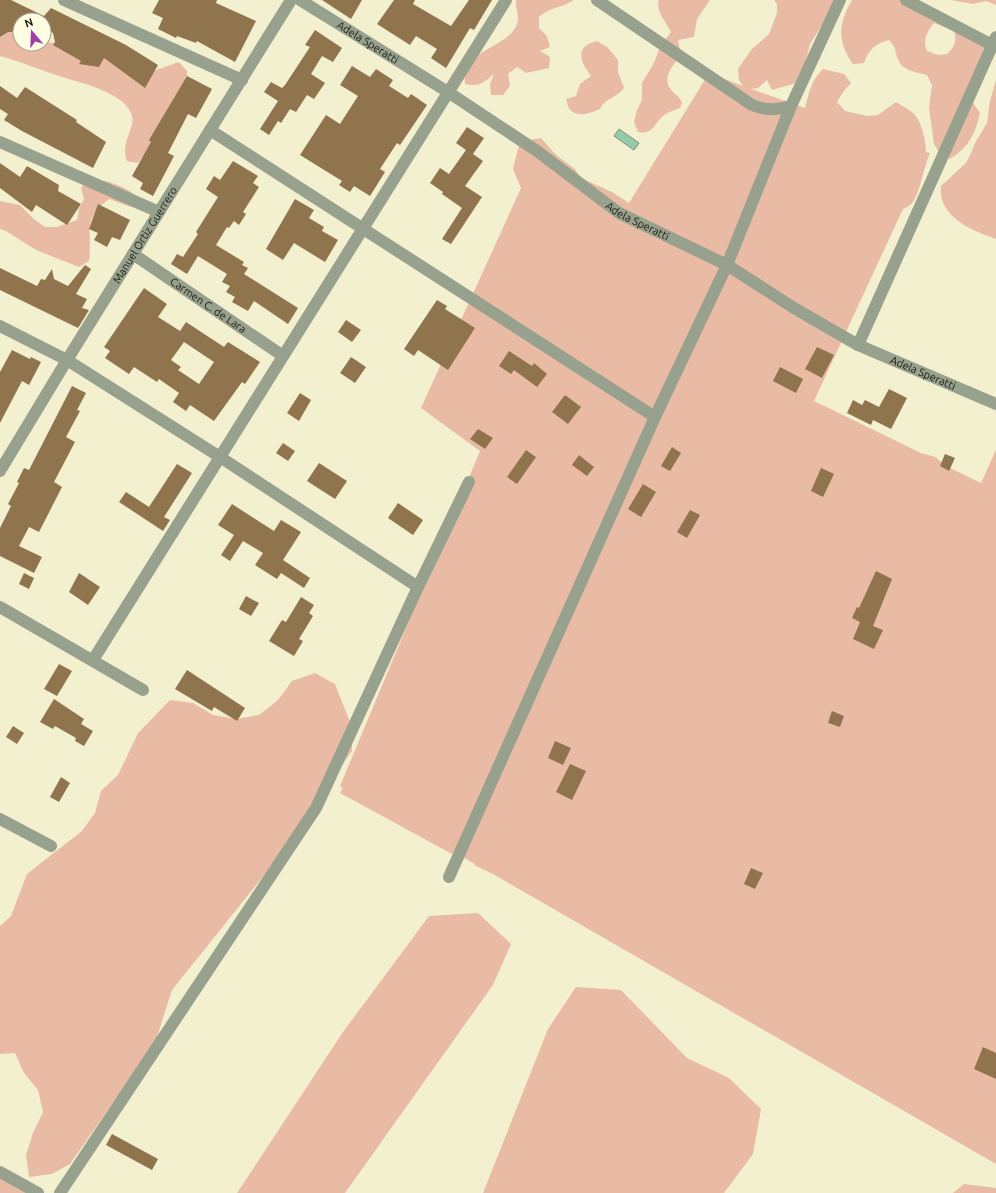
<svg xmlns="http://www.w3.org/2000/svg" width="996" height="1193" font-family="Ubuntu,sans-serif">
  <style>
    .green { fill: #eabba4; fill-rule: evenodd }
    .water { fill: #98c9ac; stroke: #72947d }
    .building { fill: #8f744d; fill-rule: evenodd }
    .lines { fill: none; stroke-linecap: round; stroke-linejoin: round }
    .street { stroke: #97a18e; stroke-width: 12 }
    .labels { text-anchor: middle; stroke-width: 3.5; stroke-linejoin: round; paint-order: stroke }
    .street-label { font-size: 11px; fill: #1b1a0e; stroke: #fffde3 }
  </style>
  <rect width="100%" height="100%" fill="#f3f0cf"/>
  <g class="green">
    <path d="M516,0H574C562,8 550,7 539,17V28L547,36L550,47L540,51L550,57L549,68L526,73L517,67L508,74L510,86L503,95H491L490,84L494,74C483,83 480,87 465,84C461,48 508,49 517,24C520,16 515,8 516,0Z"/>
    <path d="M659,0H710L697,19L694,37L678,40L681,56C672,66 661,78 672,91C676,95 680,97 682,103L680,108C675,110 668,112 664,115C655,122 653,136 638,132L634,122L637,110L642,100V83L654,63L660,47L671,32C667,23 655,11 659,0Z"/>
    <path d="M774,0H835L822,25L810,44L802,77L793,84L772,90L767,80L758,88L751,89L805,108C809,93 811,80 823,69L844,74L851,83L843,92L837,102L845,111L867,116L878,115L896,102C902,106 911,110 915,115C922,123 926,142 926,152L930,153C923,168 922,187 913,202C911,205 907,207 903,209L814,401L921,453L935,457L948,467L981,483L996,450V1164L493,874L474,865L475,864L454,852L452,854L340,793L343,788L340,786L480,451L421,408L521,188L513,169L519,145L529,140L541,138L556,155L575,169L581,178L612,192L629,203L709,73L743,86L739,80L738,69L751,50L769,34L777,13V4Z"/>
    <path d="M852,0H907L991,46L967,94L980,113C976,133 968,148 950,159L940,154L934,144L929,108L932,85L927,75C916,72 902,71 898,59C894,49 897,49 889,40C875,44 869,49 864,63L853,64C837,41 838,24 852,0ZM934,23L954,31C957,39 955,48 947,54L938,55L927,51C922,40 927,32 934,23Z"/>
    <path d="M951,0H996V5L986,1L973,4Z"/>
    <path d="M0,28L20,33V44H44V41L89,52L144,71L156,70L179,62L187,71C190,107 159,135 138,163L127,161C120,142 135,130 132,116C127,94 83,83 65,78C43,71 22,62 0,56Z"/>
    <path d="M597,41L607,47L618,60V72L624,88C618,97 604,99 600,109C588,114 579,118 569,109L566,99L576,96L580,84L591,76C581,62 573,47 597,41Z"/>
    <path d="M996,80V239C971,230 938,217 941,186L966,163L971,153L975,143L987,123L990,101Z"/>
    <path d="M89,179C108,180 126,186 140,199L131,207L109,199C81,219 93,232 89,261L79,267L36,250L6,231L0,229V201L20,205L35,220L45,227H57L77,220L79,209L84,199L81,188Z"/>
    <path d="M315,673L335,684L352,727V751L273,864L172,990L151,1056L121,1091L70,1164L52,1174L29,1177L26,1155L33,1133L43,1112L38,1090L24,1073L15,1053L0,1054V926L11,916L27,874L82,831L95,813L101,791L118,775L138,733L170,700L193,703L213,715L236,719L259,715L278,700L292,681Z"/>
    <path d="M478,913L511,944L493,985L345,1193H237L343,1032L429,916Z"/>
    <path d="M576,987L621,990L687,1058L729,1078L761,1109L753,1154L724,1193H483L548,1029Z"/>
    <path d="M0,1178L26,1193H0Z"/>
    <path d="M964,1184L996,1188V1193H953Z"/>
  </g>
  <path class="water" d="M619,129L639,143L634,150L614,136Z"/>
  <g class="building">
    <path d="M0,0H11L44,16L51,8L126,45L158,65L145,88L104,58L99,67L79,64L81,61L53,45L55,42L53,33L44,28V20H20V31L15,28L12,32H8L0,37Z"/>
    <path d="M159,0H217L216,3L256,21L235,62L197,41L196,43L177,36L176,38L158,29L163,18L152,13Z"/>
    <path d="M322,0H362L351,19Z"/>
    <path d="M394,0H415L413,4L451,26L469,0H492L474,30L470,28L446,68L431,58L437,49L416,36L410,45L377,24Z"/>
    <path d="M315,30L342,48L333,62L322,56L311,74L325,83L314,99L307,95L296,112L290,109L281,123L278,121L269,135L260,129L278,101L264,92L271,82L282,88L285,85L310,47L305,45Z"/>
    <path d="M352,66L370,77L376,69L393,80L389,86L408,98L411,94L427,105L400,145L397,143L380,169L385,172L370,196L354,186L350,192L339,185L342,181L300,155L326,115L340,124L358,96L340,85Z"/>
    <path d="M187,76L212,89L196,118L188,114L168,153L174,156L153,196L140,189L143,183L132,176L151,142L149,140Z"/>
    <path d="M0,86L17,98L25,87L77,120L76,122L106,142L93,168L22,131L4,120L8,114L0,109Z"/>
    <path d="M467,127L484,138L473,154L483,161L465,186L482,197L451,244L442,239L462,208L442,194L443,192L430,183L440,168L449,174L466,150L456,143Z"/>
    <path d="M233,161L258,176L253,183L259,187L243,212L246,214L239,225L234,221L229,228L227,227L216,245L244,262L242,265L248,268L244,274L298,308L288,324L254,301L248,311L232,302L235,297L226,292L230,286L222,282L227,274L198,256L187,274L171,264L177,254L183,257L198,234L196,232L218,197L206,189L214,176L220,180Z"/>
    <path d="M0,163L20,177L27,166L59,185L58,191L81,204L67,225L36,205L32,212L0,188Z"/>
    <path d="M295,199L314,210L309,218L324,227L322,231L338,240L325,262L294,243L283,260L266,249Z"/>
    <path d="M98,204L130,220L120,240L112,237L107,247L94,240L98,233L89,229Z"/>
    <path d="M85,265L91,269L76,294L87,299L82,308L89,310L78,328L0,290V268L37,286L41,279L45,280L52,269L54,279L68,286Z"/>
    <path d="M144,288L167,304L158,317L180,331L186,322L224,347L228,342L260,362L245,384L242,382L214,421L190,405L186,411L173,402L179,393L159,379L157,382L134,367L129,374L105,358L110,351L104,347ZM184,342L214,362L199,384L178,370L181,367L171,360Z"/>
    <path d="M437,300L447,306L445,309L475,328L448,370L418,350L414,356L404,349Z"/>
    <path d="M346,320L361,330L352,342L338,332Z"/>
    <path d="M817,347L834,355L822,378L805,369Z"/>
    <path d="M12,350L30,359L31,357L41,362L29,385L22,381L0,423V372Z"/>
    <path d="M509,351L532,366L534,363L547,374L537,387L514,370L511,374L499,366Z"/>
    <path d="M351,357L366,367L355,383L340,373Z"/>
    <path d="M780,367L803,379L796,393L773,381Z"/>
    <path d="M72,386L86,393L77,410L80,411L66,437L75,442L54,482L62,487L39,532L29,527L19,546L42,557L34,573L0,556V528L11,506L8,504L19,483L17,482L24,468L29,470Z"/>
    <path d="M889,389L907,398L891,429L873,420L871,425L847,413L853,400L862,405L865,400L879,407Z"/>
    <path d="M300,393L311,400L299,421L287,413Z"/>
    <path d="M565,395L581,407L568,424L552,412Z"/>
    <path d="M478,429L493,438L485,449L470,439Z"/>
    <path d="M283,443L295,451L288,461L276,453Z"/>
    <path d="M672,447L681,453L670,471L661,466Z"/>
    <path d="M526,450L536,457L517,484L507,477Z"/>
    <path d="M945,454L955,458L949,471L940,466Z"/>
    <path d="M579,455L594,467L587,476L572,465Z"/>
    <path d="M319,463L347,481L335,499L307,481Z"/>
    <path d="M177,464L192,473L164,517L170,520L163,531L119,502L126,492L149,507Z"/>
    <path d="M821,468L834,474L823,497L811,491Z"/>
    <path d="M643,484L656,492L641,517L628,509Z"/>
    <path d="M398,503L423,520L413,535L388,518Z"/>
    <path d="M232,504L274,531L281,520L301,532L283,560L310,578L304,588L281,573L277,579L255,565L263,553L243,541L230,561L221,555L234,535L218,525Z"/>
    <path d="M690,510L700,515L687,538L677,532Z"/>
    <path d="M876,571L892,579L873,626L883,630L874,649L853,639L860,622L852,618L857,607L859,608Z"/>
    <path d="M24,573L34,578L29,589L19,584Z"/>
    <path d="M79,573L100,587L88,605L69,592Z"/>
    <path d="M246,596L259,603L251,616L239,609Z"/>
    <path d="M301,597L314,605L309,613L313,616L299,639L303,641L294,656L269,641L282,620L286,622Z"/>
    <path d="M59,664L72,671L57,696L44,689Z"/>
    <path d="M187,670L245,708L237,721L214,707L212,711L175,689Z"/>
    <path d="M54,699L84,719L81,724L93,731L84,746L75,741L76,738L55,726L53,729L40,722Z"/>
    <path d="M832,711L844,716L840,727L828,723Z"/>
    <path d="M13,726L24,733L17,744L6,737Z"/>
    <path d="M555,741L571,748L563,765L548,758Z"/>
    <path d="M570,764L586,771L572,800L556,792Z"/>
    <path d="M61,777L70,783L59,802L50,797Z"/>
    <path d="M751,868L763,873L755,889L744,884Z"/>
    <path d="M983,1047L996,1053V1079L974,1069Z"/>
    <path d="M112,1134L158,1159L152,1170L106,1145Z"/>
  </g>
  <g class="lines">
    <g class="street">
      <path d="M64,0L242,80"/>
      <path id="s1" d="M300,0L448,92L537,151L619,213L727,265L794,308L858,345L996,404"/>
      <path d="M597,0L752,105C768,111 775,110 791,106"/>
      <path d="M906,0L996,47"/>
      <path d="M210,130L655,417"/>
      <path d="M0,142L159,212"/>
      <path id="s2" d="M133,254L283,356"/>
      <path d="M0,326L67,360L220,457L418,587"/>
      <path d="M858,345L996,37"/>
      <path id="s3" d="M0,471L67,360L291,0"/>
      <path d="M0,607L143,690"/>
      <path d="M93,660L506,0"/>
      <path d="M0,819L51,846"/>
      <path d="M449,877L655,417L727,265L791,106L840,0"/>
      <path d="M0,1172L38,1193"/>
      <path d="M60,1193L316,808L418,587L469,482"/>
    </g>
  </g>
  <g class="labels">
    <g class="street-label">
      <text dy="4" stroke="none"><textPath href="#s1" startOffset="80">Adela Speratti</textPath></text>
      <text dy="4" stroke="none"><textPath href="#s1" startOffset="404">Adela Speratti</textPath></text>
      <text dy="4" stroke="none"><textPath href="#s3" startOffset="277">Manuel Ortiz Guerrero</textPath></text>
      <text dy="4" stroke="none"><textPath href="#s2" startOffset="91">Carmen C. de Lara</textPath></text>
      <text dy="4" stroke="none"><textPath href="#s1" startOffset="728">Adela Speratti</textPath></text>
    </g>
  </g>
  <g transform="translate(32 32) rotate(341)"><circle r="19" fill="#fffde3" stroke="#a4a28e"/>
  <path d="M0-3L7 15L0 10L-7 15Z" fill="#9e3ea6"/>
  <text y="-6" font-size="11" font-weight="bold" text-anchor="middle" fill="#1b1a0e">N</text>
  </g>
</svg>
